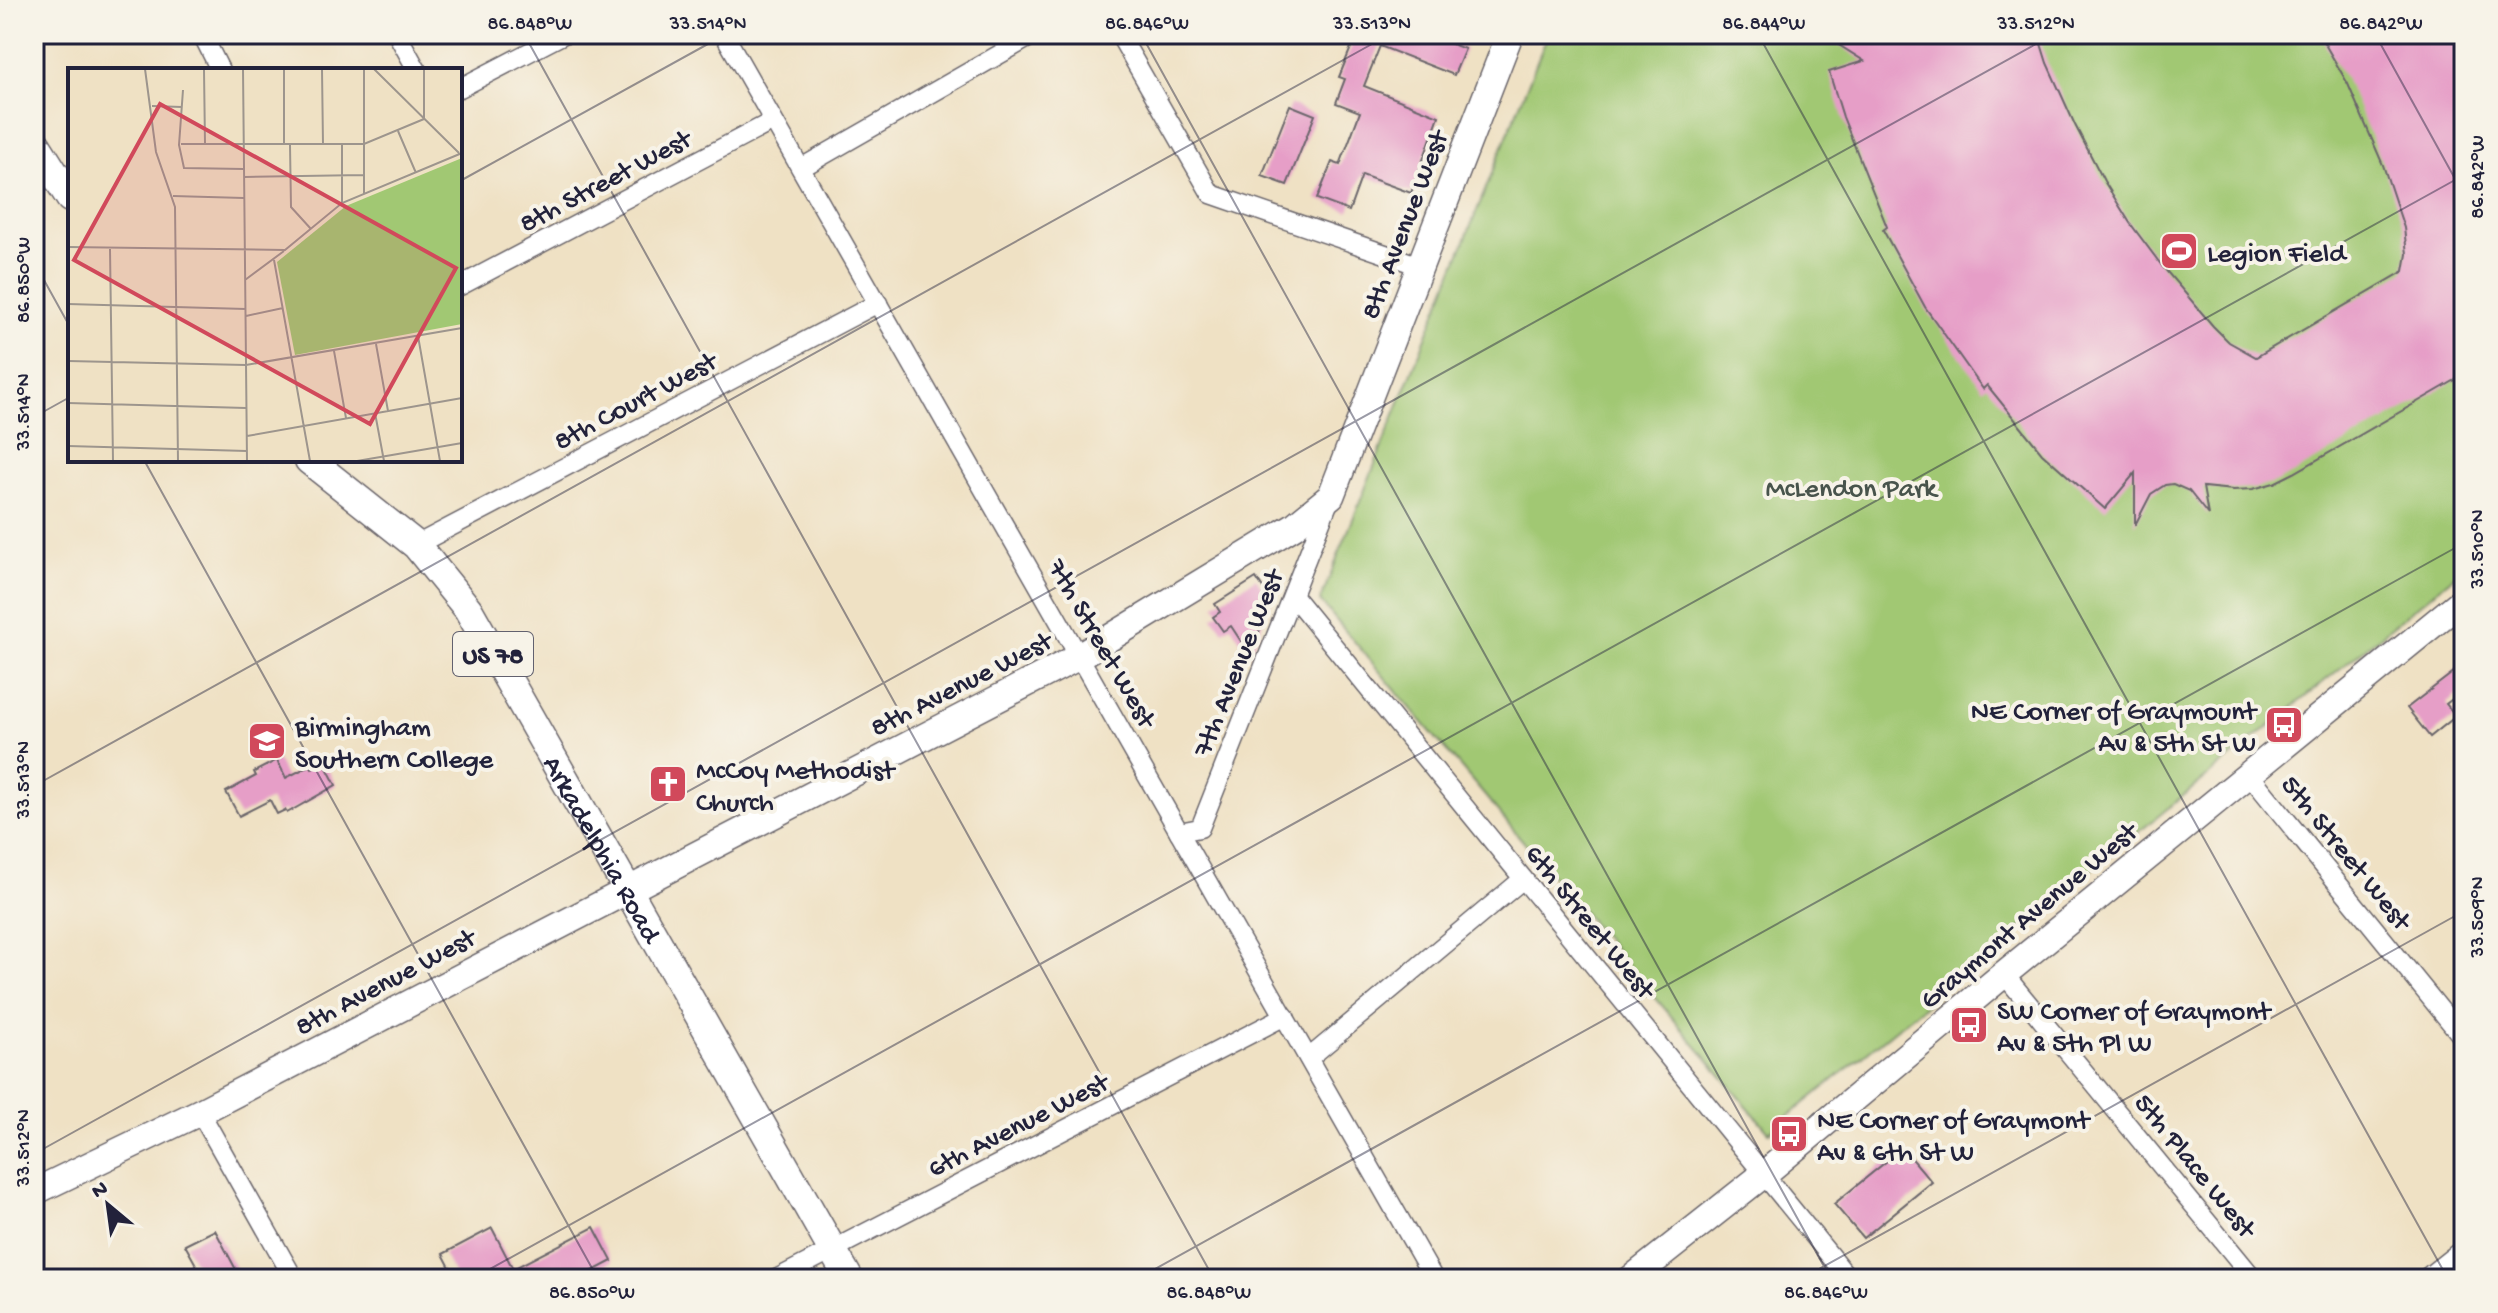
<svg xmlns="http://www.w3.org/2000/svg" width="2498" height="1313" font-family="'Gochi Hand',sans-serif">
  <style>
    .green { fill: #a1c873; stroke: #627557; stroke-width: 2 }
    .building { fill: #e69ec7 }
    .lines { fill: none; stroke-linecap: round; stroke-linejoin: round }
    .minor-casing { stroke: #6a656b; stroke-width: 21 }
    .secondary-casing { stroke: #6a656b; stroke-width: 29 }
    .primary-casing { stroke: #6a656b; stroke-width: 31 }
    .minor { stroke: #fff; stroke-width: 18 }
    .secondary { stroke: #fff; stroke-width: 26 }
    .primary { stroke: #fff; stroke-width: 28 }
    .ticks { fill: none; stroke: #22223b; stroke-width: 2; stroke-opacity: 0.45 }
    .labels { text-anchor: middle; stroke-width: 8; stroke-linejoin: round; paint-order: stroke }
    .shield { fill: #f7f3e8; stroke: #62616f; stroke-width: 2 }
    .shield-label { font-size: 26px; font-weight: bold; fill: #22223b }
    .street-label { font-size: 28px; fill: #22223b; stroke: #f7f3e8 }
    .poi-label { font-size: 28px; fill: #22223b; stroke: #f7f3e8; text-anchor: start }
    .park-label { font-size: 28px; fill: #48544c; stroke: #f7f3e8 }
    .inset-road { fill: none; stroke: #9d958d; stroke-width: 2 }
    .view { fill: #d1495b; fill-opacity: 0.15; stroke: #d1495b; stroke-width: 4 }
    .inset-edge { fill: none; stroke: #22223b; stroke-width: 4 }
    .neatline { fill: none; stroke: #22223b; stroke-width: 3 }
    .ticks-label { font-size: 20px; text-anchor: middle; fill: #22223b }
  </style>
  <rect width="100%" height="100%" fill="#f7f3e8"/>
  <filter id="ink" filterUnits="userSpaceOnUse"><feTurbulence type="fractalNoise" baseFrequency=".0125" numOctaves="2"/><feDisplacementMap in="SourceGraphic" scale="16" xChannelSelector="R" yChannelSelector="G"/><feConvolveMatrix kernelMatrix="1 2 1 2 8 2 1 2 1" color-interpolation-filters="sRGB"/></filter>
  <filter id="wash" filterUnits="userSpaceOnUse"><feTurbulence type="fractalNoise" baseFrequency=".006" numOctaves="4" result="noise"/><feDisplacementMap in="SourceGraphic" scale="32" xChannelSelector="R" yChannelSelector="G"/><feGaussianBlur stdDeviation="1.8" result="paint"/><feColorMatrix in="noise" values="0 0 0 0 0 0 0 0 0 0 0 0 0 0 0 0 0 1.4 0 .05"/><feComposite in="paint" operator="in"/></filter>
  <g filter="url(#wash)">
    <rect width="100%" height="100%" fill="#efe1c4"/>
    <path class="green" d="M1548,34H2464V568L1769,1132L1320,601Z"/>
    <g id="blocks">
      <g class="building">
        <path d="M1353,34H1426L1465,49L1454,75L1380,46L1364,86L1439,116L1411,193L1362,175L1349,211L1317,199L1332,162L1340,165L1360,112L1336,103L1345,79L1339,77L1354,40L1361,43L1363,39Z"/>
        <path d="M1865,34H2038L2047,63L2075,125L2104,181L2130,223L2162,266L2213,326L2229,342L2256,357L2404,271L2407,254L2404,228L2383,165L2348,84L2319,34H2464V375L2294,473L2274,483L2253,489L2233,490L2203,487L2208,515L2189,491L2173,484L2165,485L2151,494L2135,525V473L2105,509L2042,453L1987,385L1983,389L1925,307L1883,230L1887,227L1843,117L1829,72L1864,61L1823,35L1856,36Z"/>
        <path d="M1290,105L1315,115L1287,185L1262,176Z"/>
        <path d="M1256,578L1271,601L1250,655L1231,626L1223,631L1213,617L1220,612L1215,604Z"/>
        <path d="M2464,664V690L2446,704L2456,716L2430,737L2407,708Z"/>
        <path d="M277,760L286,778L311,765L312,768L324,762L336,785L287,813L285,810L277,814L270,800L239,816L226,792L256,776L254,772Z"/>
        <path d="M1903,1148L1932,1182L1863,1238L1834,1204Z"/>
        <path d="M594,1227L612,1261L578,1279H456L443,1254L492,1228L513,1269Z"/>
        <path d="M215,1230L241,1279H204L185,1245Z"/>
      </g>
    </g>
  </g>
  <g filter="url(#ink)">
    <use href="#blocks" fill-opacity="0" stroke="#6a656b" stroke-width="2"/>
    <g class="lines">
      <defs>
        <g id="minor">
          <path d="M202,34L220,70"/>
          <path d="M397,34L417,70"/>
          <path d="M724,34L1434,1279"/>
          <path d="M1119,34L1211,194L1420,266"/>
          <path d="M460,88L564,34"/>
          <path d="M801,168L1035,34"/>
          <path d="M460,286L773,121"/>
          <path d="M416,545L878,303"/>
          <path d="M1293,596L1849,1279"/>
          <path d="M2249,774L2464,1039"/>
          <path d="M1179,832L1200,828L1330,499"/>
          <path d="M2004,974L2254,1279"/>
          <path d="M1309,1058L1523,879"/>
          <path d="M200,1112L294,1279"/>
          <path d="M776,1279L1285,1016"/>
          <path d="M2425,1279L2464,1248"/>
        </g>
        <g id="secondary">
          <path d="M34,1192L200,1112L1080,656L1294,526L1331,496L1510,34"/>
          <path d="M1631,1279L1764,1174L2004,974L2464,599"/>
        </g>
        <g id="primary">
          <path d="M34,141L70,198"/>
          <path id="s1" d="M309,460L416,545L468,609L849,1279"/>
        </g>
      </defs>
      <use href="#minor" class="minor-casing"/>
      <use href="#secondary" class="secondary-casing"/>
      <use href="#primary" class="primary-casing"/>
      <use href="#minor" class="minor"/>
      <use href="#secondary" class="secondary"/>
      <use href="#primary" class="primary"/>
    </g>
  </g>
  <path class="ticks" d="M524,34L1214,1279M1141,34L1831,1279M1758,34L2448,1279M2375,34L2464,195M34,49L61,34M460,181L726,34M34,262L70,327M34,417L70,397M144,460L598,1279M34,786L1390,34M34,1154L2054,34M472,1279L2464,175M1137,1279L2464,543M1801,1279L2464,911"/>
  <defs>
    <symbol id="stadium-square" viewBox="-11 -11 22 22"><rect x="-9" y="-9" width="18" height="18" rx="4" fill="#d1495b" stroke="#f7f3e8"/><path d="M0-5a6.5 5 0 1 0 0 10a6.5 5 0 1 0 0-10ZM-3.5-1.8h7v3.6h-7Z" fill="#fff"/></symbol>
    <symbol id="bus-square" viewBox="-11 -11 22 22"><rect x="-9" y="-9" width="18" height="18" rx="4" fill="#d1495b" stroke="#f7f3e8"/><path d="M-5-6H5V4H4V6H2V4H-2V6H-4V4H-5ZM-3.5-4V0h7V-4ZM-3.5 1.2v1.5H-2V1.2ZM2 1.2v1.5H3.5V1.2Z" fill="#fff"/></symbol>
    <symbol id="university-square" viewBox="-11 -11 22 22"><rect x="-9" y="-9" width="18" height="18" rx="4" fill="#d1495b" stroke="#f7f3e8"/><path d="M0-5L7-2L0 1L-7-2ZM-4 1L0 2.5L4 1V4Q0 6-4 4Z" fill="#fff"/></symbol>
    <symbol id="church-square" viewBox="-11 -11 22 22"><rect x="-9" y="-9" width="18" height="18" rx="4" fill="#d1495b" stroke="#f7f3e8"/><path d="M-1.2-6h2.4v3.5h3.3v2.4h-3.3V6h-2.4V-.1h-3.3v-2.4h3.3Z" fill="#fff"/></symbol>
  </defs>
  <g fill-rule="evenodd">
    <use href="#stadium-square" x="2157" y="229" width="44" height="44"/>
    <use href="#bus-square" x="2262" y="703" width="44" height="44"/>
    <use href="#university-square" x="245" y="719" width="44" height="44"/>
    <use href="#church-square" x="646" y="762" width="44" height="44"/>
    <use href="#bus-square" x="1947" y="1003" width="44" height="44"/>
    <use href="#bus-square" x="1767" y="1112" width="44" height="44"/>
  </g>
  <g class="labels">
    <rect class="shield" x="453" y="632" width="80" height="44" rx="6"/>
    <g class="shield-label">
      <text x="493" y="663">US 78</text>
    </g>
    <g class="street-label">
      <text transform="translate(604 179) rotate(-28)" y="10">8th Street West</text>
      <text transform="translate(1402 224) rotate(-69)" y="10">8th Avenue West</text>
      <text transform="translate(634 399) rotate(-28)" y="10">8th Court West</text>
      <text transform="translate(1104 642) rotate(60)" y="10">7th Street West</text>
      <text transform="translate(1236 662) rotate(-68)" y="10">7th Avenue West</text>
      <text transform="translate(960 682) rotate(-27)" y="10">8th Avenue West</text>
      <text dy="10" stroke="none"><textPath href="#s1" startOffset="494">Arkadelphia Road</textPath></text>
      <text transform="translate(2348 851) rotate(51)" y="10">5th Street West</text>
      <text transform="translate(2027 914) rotate(-40)" y="10">Graymont Avenue West</text>
      <text transform="translate(1592 920) rotate(51)" y="10">6th Street West</text>
      <text transform="translate(384 980) rotate(-28)" y="10">8th Avenue West</text>
      <text transform="translate(1017 1123) rotate(-27)" y="10">6th Avenue West</text>
      <text transform="translate(2197 1164) rotate(51)" y="10">5th Place West</text>
    </g>
    <g class="poi-label">
      <text x="2207" y="261">Legion Field</text>
      <text x="2256" y="719" text-anchor="end">NE Corner of Graymount<tspan x="2256" dy="32">Av &amp; 5th St W</tspan></text>
      <text x="295" y="735">Birmingham<tspan x="295" dy="32">Southern College</tspan></text>
      <text x="696" y="778">McCoy Methodist<tspan x="696" dy="32">Church</tspan></text>
      <text x="1997" y="1019">SW Corner of Graymont<tspan x="1997" dy="32">Av &amp; 5th Pl W</tspan></text>
      <text x="1817" y="1128">NE Corner of Graymont<tspan x="1817" dy="32">Av &amp; 6th St W</tspan></text>
    </g>
    <g class="park-label">
      <text x="1851" y="496">McLendon Park</text>
    </g>
  </g>
  <g transform="translate(68 68)">
    <rect width="394" height="394" fill="#efe1c4"/>
    <path d="M394,90V256L227,287L209,194L278,138Z" fill="#a1c873"/>
    <path class="inset-road" d="M77,1L88,84L107,139L110,393M111,1H231M175,1L179,393M216,1V77M254,1L255,77M296,1V126M306,1L391,85M136,2L137,76M115,22L111,77L116,100L176,101M84,38L114,39M330,63L348,105M113,76H296L356,51V1M274,76V135M222,77L223,139L243,161M176,109L296,107M105,128L176,130M0,179L217,182L274,135L394,85M42,181L45,393M206,192L242,393M177,212L216,183M0,236L178,241M178,248L215,240M350,268L372,393M308,276L320,343M266,283L278,350M0,293L178,297L394,260M0,335L178,340M307,345L316,393M179,368L394,330M0,378L179,383M289,393L394,375"/>
    <path class="view" d="M92,36L388,200L302,356L6,192Z"/>
    <rect width="394" height="394" class="inset-edge"/>
  </g>
  <rect width="2498" height="1313" fill="none" stroke="#f7f3e8" stroke-width="88"/>
  <g transform="translate(108 1205) rotate(331)" stroke="#f7f3e8" stroke-width="6" paint-order="stroke">
  <path d="M0-6L14 30L0 20L-14 30Z" fill="#22223b"/>
  <text y="-12" font-size="22" font-weight="bold" text-anchor="middle" fill="#22223b">N</text>
  </g>
  <rect x="44" y="44" width="2410" height="1225" class="neatline"/>
  <g class="ticks-label">
    <text x="530" y="29">86.848°W</text>
    <text x="708" y="29">33.514°N</text>
    <text x="1147" y="29">86.846°W</text>
    <text x="1372" y="29">33.513°N</text>
    <text x="1764" y="29">86.844°W</text>
    <text x="2036" y="29">33.512°N</text>
    <text x="2381" y="29">86.842°W</text>
    <text transform="translate(2476 177) rotate(-90)" y="7">86.842°W</text>
    <text transform="translate(22 280) rotate(-90)" y="7">86.850°W</text>
    <text transform="translate(22 412) rotate(-90)" y="7">33.514°N</text>
    <text transform="translate(2476 549) rotate(-90)" y="7">33.510°N</text>
    <text transform="translate(22 780) rotate(-90)" y="7">33.513°N</text>
    <text transform="translate(2476 917) rotate(-90)" y="7">33.509°N</text>
    <text transform="translate(22 1148) rotate(-90)" y="7">33.512°N</text>
    <text x="592" y="1298">86.850°W</text>
    <text x="1209" y="1298">86.848°W</text>
    <text x="1826" y="1298">86.846°W</text>
  </g>
</svg>
